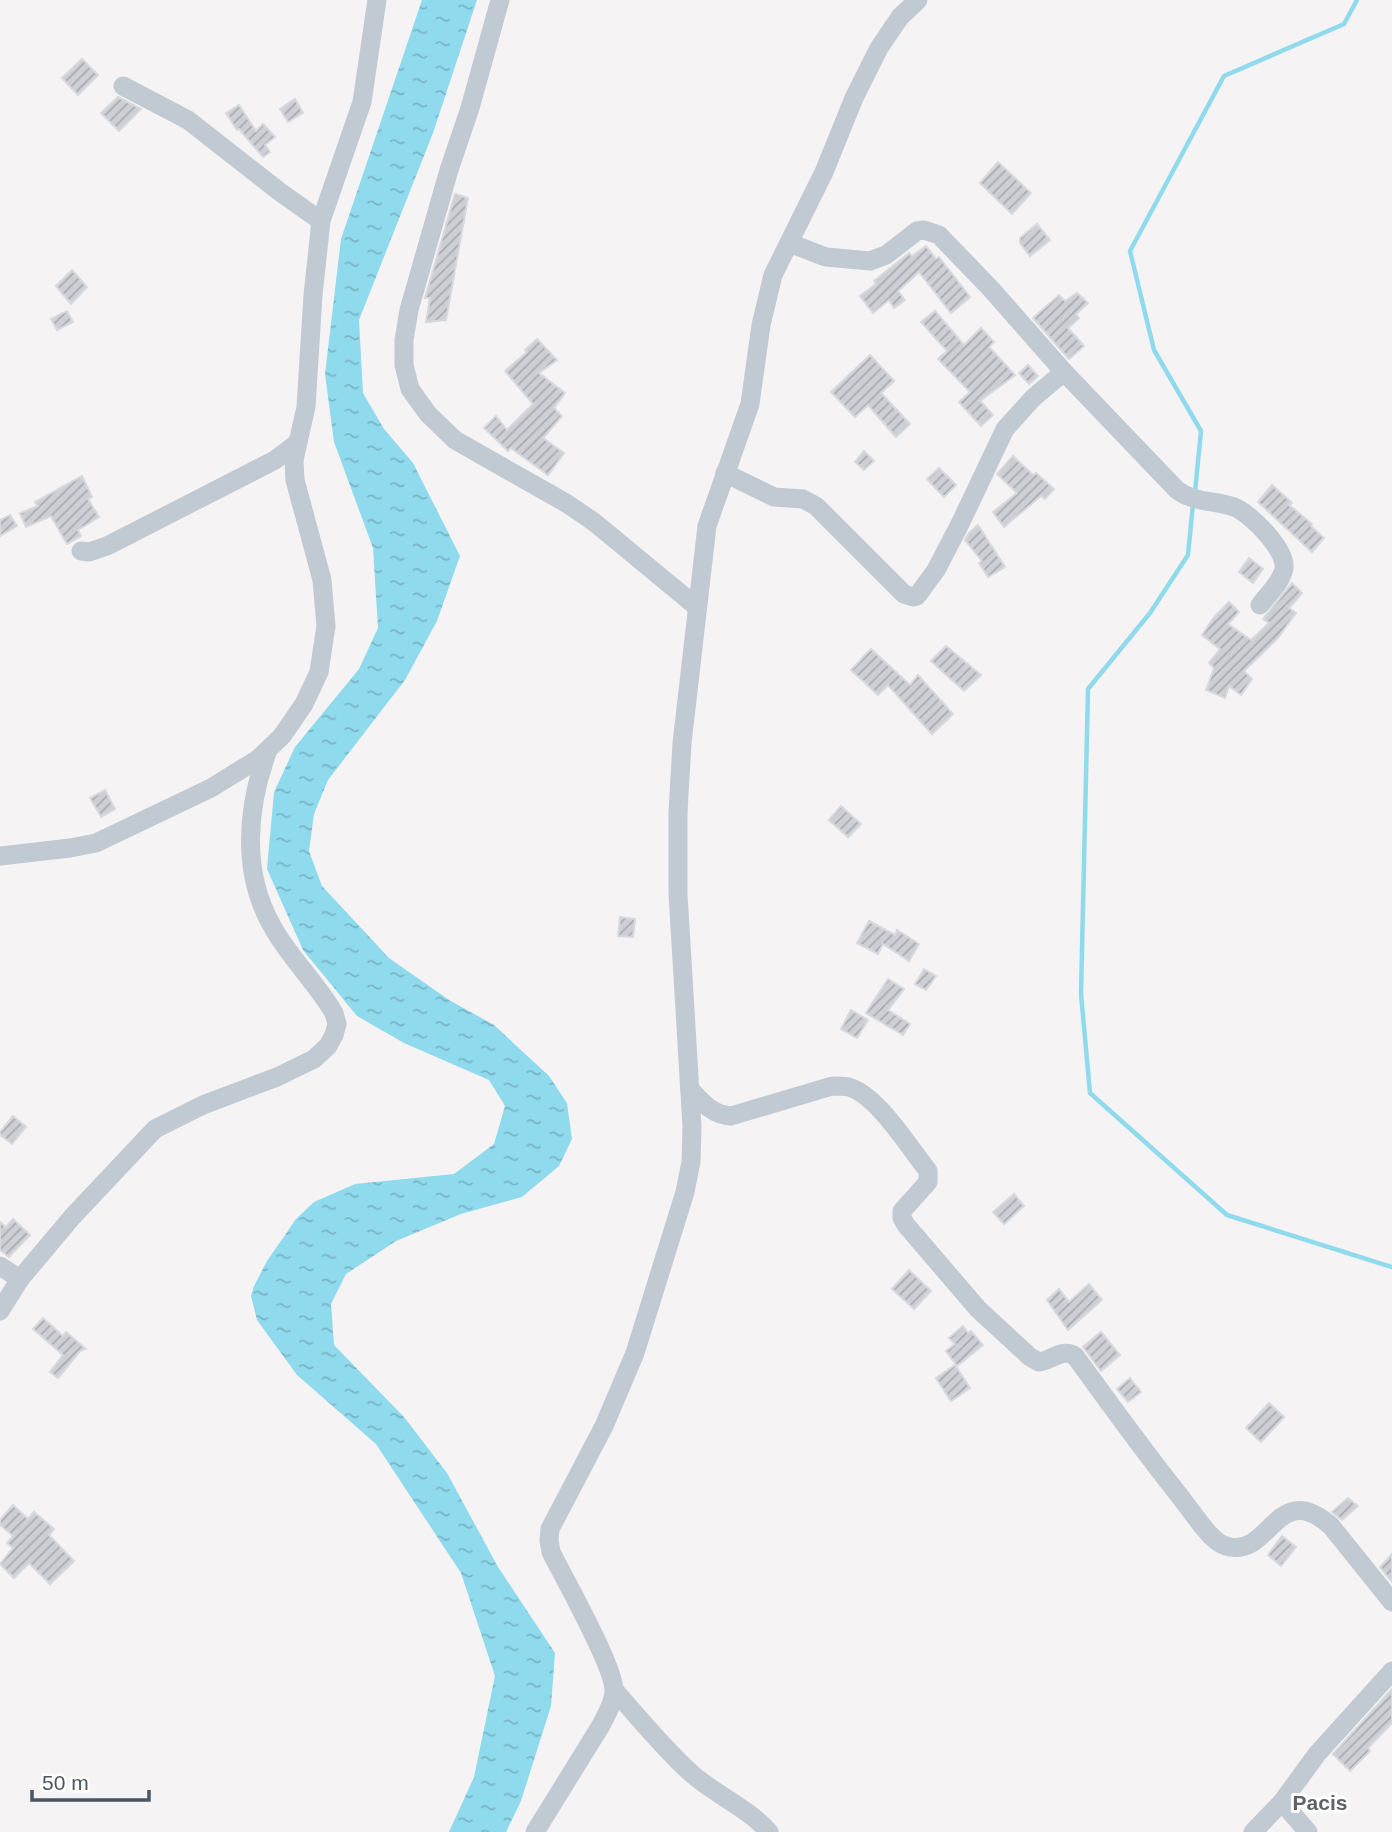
<svg xmlns="http://www.w3.org/2000/svg" width="1392" height="1832" font-family="Arial,sans-serif">
  <style>
    .water { fill: url(#water-ripples) }
    .lines { fill: none; stroke-linecap: round; stroke-linejoin: round }
    .stream { stroke: #90daee; stroke-width: 4.5 }
    .building { fill: url(#building-hatch); stroke: #d7d9de; stroke-width: 2 }
    .minor { stroke: #c1cad2; stroke-width: 19 }
    .labels { text-anchor: middle; stroke-width: 6; stroke-linejoin: round; paint-order: stroke }
    .quarter-label { font-size: 21px; font-weight: bold; fill: #5f6368; stroke: #fff }
  </style>
  <defs>
    <pattern id="water-ripples" width="26" height="14" patternUnits="userSpaceOnUse" patternTransform="scale(1.75)"><rect width="26" height="14" fill="#90daee"/><path d="M2 4q2-2 4 0t4 0M15 11q2-2 4 0t4 0" fill="none" stroke="#78b4c4"/></pattern>
    <pattern id="building-hatch" width="6" height="6" patternUnits="userSpaceOnUse" patternTransform="scale(1.75)"><rect width="6" height="6" fill="#cdcfd5"/><path d="M-1 1l2-2M0 6l6-6M5 7l2-2" fill="none" stroke="#a8abb0"/></pattern>
  </defs>
  <rect width="100%" height="100%" fill="#f5f3f3"/>
  <path class="water" d="M422,0H477L433,133L359,320L363,393L384,429L413,463L460,556L437,621L405,680L328,780L314,814L309,851L322,886L389,958L449,1000L494,1025L549,1076L567,1103L572,1139L559,1166L522,1197L461,1214L396,1241L346,1274L331,1304L334,1345L404,1417L447,1473L498,1567L555,1653L551,1706L521,1801L506,1832H449L474,1777L495,1676L461,1573L376,1444L297,1375L257,1320L251,1296L254,1286L267,1261L296,1219L314,1202L355,1184L454,1174L494,1144L505,1106L489,1080L404,1043L357,1016L303,950L267,869L274,792L295,747L359,669L378,628L373,548L334,442L325,374L341,239Z"/>
  <g class="lines">
    <g class="stream">
      <path d="M1195,492L1201,431L1154,350L1130,251L1224,76L1344,24L1357,0"/>
      <path d="M1193,504L1188,555L1150,613L1088,689L1081,994L1090,1093L1227,1215L1392,1267"/>
    </g>
  </g>
  <g class="building">
    <path d="M82,59L98,75L78,95L62,78Z"/>
    <path d="M118,97L141,109L119,131L101,113Z"/>
    <path d="M295,99L303,113L288,122L280,109Z"/>
    <path d="M239,105L256,131L263,124L275,137L265,145L270,152L263,157L239,129L237,130L226,113Z"/>
    <path d="M998,162L1031,193L1012,214L980,183Z"/>
    <path d="M455,194L468,198L446,320L426,322L430,298H425Z"/>
    <path d="M1037,224L1050,240L1030,256L1020,243V238Z"/>
    <path d="M926,246L936,259L939,257L970,297L951,313L919,272L898,291L905,300L894,308L889,300L873,313L860,296L876,284L874,281L909,253L912,256Z"/>
    <path d="M72,270L87,287L71,304L56,286Z"/>
    <path d="M1077,293L1088,303L1076,314L1079,318L1068,328L1084,346L1069,359L1033,318L1059,295L1065,301Z"/>
    <path d="M67,311L73,322L57,330L51,319Z"/>
    <path d="M935,311L964,345L981,328L994,342L989,347L1015,375L980,401L993,415L981,426L959,402L970,392L938,359L947,351L921,322Z"/>
    <path d="M537,339L557,360L539,373L565,393L554,408L562,416L543,438L564,453L548,475L511,448L508,451L484,428L496,416L507,430L533,404L505,371L527,352L525,350Z"/>
    <path d="M870,355L894,381L881,393L910,424L896,437L868,405L855,417L831,392Z"/>
    <path d="M1028,365L1038,376L1029,384L1019,373Z"/>
    <path d="M864,451L874,461L864,470L855,462Z"/>
    <path d="M1013,456L1033,475L1036,473L1054,489L1045,499L1041,496L1004,527L993,512L1017,493L997,474Z"/>
    <path d="M939,468L956,485L944,497L927,479Z"/>
    <path d="M82,476L92,497L88,499L99,517L78,530L81,536L67,544L51,516L26,527L20,513L38,506L35,502Z"/>
    <path d="M1272,485L1292,503L1289,505L1312,524L1311,526L1324,538L1312,552L1258,502Z"/>
    <path d="M10,515L17,526L0,536V520Z"/>
    <path d="M978,525L1005,567L988,577L979,563L982,561L965,540L969,533Z"/>
    <path d="M1249,558L1263,569L1253,583L1239,572Z"/>
    <path d="M1292,583L1302,593L1289,608L1296,613L1277,639L1244,671L1252,679L1241,695L1229,686L1225,698L1206,690L1214,668L1209,663L1220,649L1202,635L1215,616L1229,602L1239,612L1228,624L1251,640L1269,623L1263,619Z"/>
    <path d="M946,646L981,675L964,691L931,661Z"/>
    <path d="M871,649L910,685L918,675L953,714L932,734L888,685L878,695L851,670Z"/>
    <path d="M105,790L115,809L101,817L90,798Z"/>
    <path d="M841,806L861,824L848,837L829,820Z"/>
    <path d="M620,917L635,919L633,937L618,936Z"/>
    <path d="M869,921L895,935L897,930L919,944L909,961L883,944L878,954L857,943Z"/>
    <path d="M924,969L936,976L926,990L915,984Z"/>
    <path d="M888,979L904,989L888,1010L910,1024L903,1035L866,1013Z"/>
    <path d="M851,1010L868,1020L857,1038L841,1029Z"/>
    <path d="M13,1116L26,1127L12,1144L0,1135V1132Z"/>
    <path d="M1014,1194L1024,1206L1004,1224L993,1212Z"/>
    <path d="M13,1219L30,1235L9,1257L0,1250V1222L6,1227Z"/>
    <path d="M909,1270L931,1291L914,1309L892,1289Z"/>
    <path d="M1089,1284L1102,1300L1068,1330L1047,1300L1059,1289L1069,1302Z"/>
    <path d="M43,1318L63,1336L66,1332L86,1349L80,1351L58,1378L50,1372L63,1355L33,1329Z"/>
    <path d="M963,1326L968,1333L971,1331L983,1345L957,1366L946,1351L955,1344L949,1338Z"/>
    <path d="M1101,1332L1120,1355L1101,1371L1083,1347Z"/>
    <path d="M955,1365L970,1388L951,1401L936,1378Z"/>
    <path d="M1130,1378L1141,1392L1128,1402L1117,1389Z"/>
    <path d="M1269,1403L1284,1417L1261,1442L1246,1428Z"/>
    <path d="M1348,1498L1358,1506L1342,1520L1332,1512Z"/>
    <path d="M13,1505L28,1519L34,1512L54,1529L49,1535L74,1561L50,1584L29,1563L14,1578L0,1564L13,1548L7,1543L13,1536L0,1525V1520Z"/>
    <path d="M1282,1536L1296,1547L1281,1566L1268,1555Z"/>
    <path d="M1392,1554V1582L1380,1567Z"/>
    <path d="M1392,1689V1723L1368,1748L1370,1751L1350,1771L1333,1754Z"/>
  </g>
  <g class="lines">
    <g class="minor">
      <path d="M500,0L470,108L449,170L409,310L404,340V365L410,389L428,414L455,440L566,503L594,522L697,607"/>
      <path d="M123,86L188,120L280,192L321,221"/>
      <path d="M789,243L826,257L870,261L886,255L917,231L924,230L939,235L991,289L1064,372L1177,490C1194,503 1214,500 1234,507C1250,513 1286,549 1284,568C1282,582 1268,594 1260,605"/>
      <path d="M725,473L774,497L803,499L816,506L904,594L913,597L917,596L936,570L960,524L1005,429L1033,398L1064,372"/>
      <path d="M81,551L89,552L107,546L275,460L296,444"/>
      <path d="M0,856L70,848L96,843L211,788L258,759L282,736L304,704L319,672L326,626L322,580L295,480L294,460L306,407L313,295L321,221L362,102L377,0"/>
      <path d="M690,1089C702,1102 712,1115 731,1116L832,1086C837,1086 844,1086 849,1087C878,1096 909,1147 928,1171V1182L902,1211V1218L906,1225L978,1309L1030,1357L1039,1362C1052,1360 1062,1348 1075,1356C1108,1401 1140,1446 1175,1490C1187,1505 1198,1522 1211,1536C1216,1541 1223,1546 1230,1547C1271,1555 1277,1479 1331,1526L1392,1602"/>
      <path d="M0,1266L20,1279L0,1311"/>
      <path d="M20,1279L73,1216L155,1129L203,1105L277,1077L314,1059L328,1046L334,1035L337,1024L334,1013C316,982 289,957 272,926C241,871 247,807 268,750"/>
      <path d="M615,1691C640,1719 664,1749 692,1774C716,1795 748,1808 769,1832"/>
      <path d="M1282,1802L1308,1832"/>
      <path d="M535,1832L600,1727C605,1717 614,1703 614,1691C615,1668 564,1578 551,1552L549,1540L550,1529L604,1426L635,1353L685,1192L691,1162L692,1127L678,894V812L682,743L707,526L750,404L761,325L773,275L824,172L854,98L879,48L900,17L918,0"/>
      <path d="M1253,1832L1282,1802L1317,1754L1392,1671"/>
    </g>
  </g>
  <g class="labels">
    <g class="quarter-label">
      <text x="1320" y="1810">Pacis</text>
    </g>
  </g>
  <path d="M32 1790v10h117v-10" fill="none" stroke="#4a5661" stroke-width="3.5"/>
  <text x="42" y="1790" font-size="21" fill="#4a5661" stroke="#ffffff" stroke-width="5" paint-order="stroke">50 m</text>
</svg>
